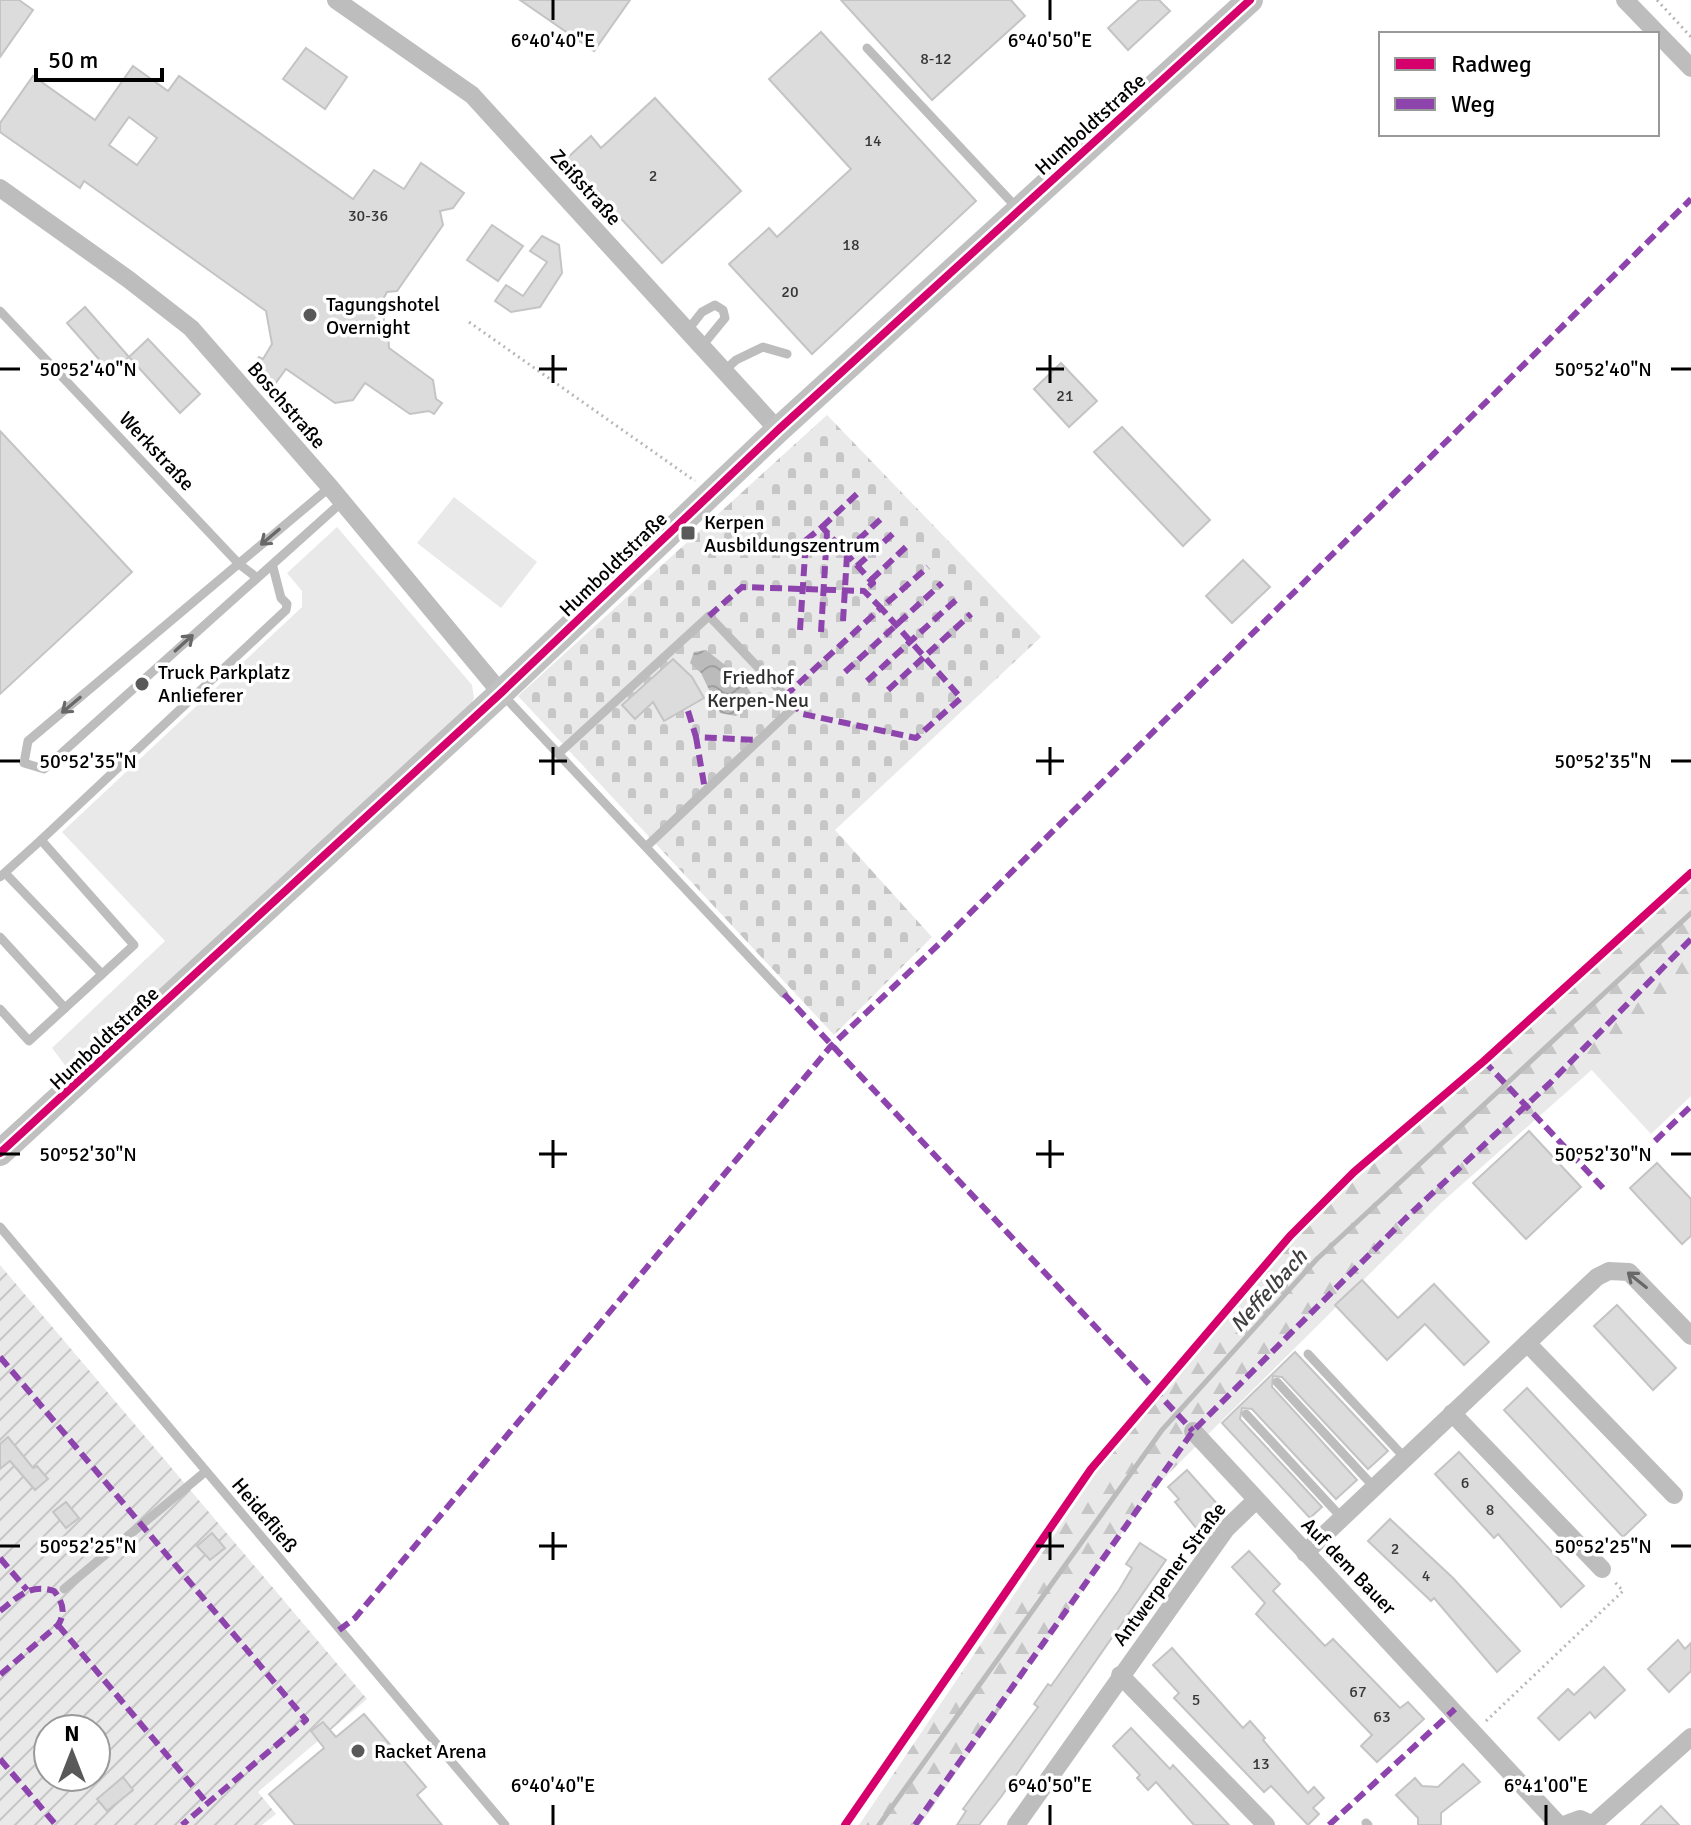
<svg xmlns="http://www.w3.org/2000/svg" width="1691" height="1825" font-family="Signika,sans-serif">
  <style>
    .green { fill: #e9e9e9 }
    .forest { fill: url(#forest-firs) }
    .cemetery { fill: url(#cemetery-stones) }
    .garden { fill: url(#garden-furrows); fill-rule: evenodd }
    .water { fill: url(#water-waves) }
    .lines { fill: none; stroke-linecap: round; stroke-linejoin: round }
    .stream { stroke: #bbb; stroke-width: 5 }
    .building { fill: #dcdcdc; stroke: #c4c4c4; stroke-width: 2; fill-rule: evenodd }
    .path { stroke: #b8b8b8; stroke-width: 3; stroke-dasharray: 2 4; stroke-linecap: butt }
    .lane { stroke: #bdbdbd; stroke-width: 9 }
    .street { stroke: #bdbdbd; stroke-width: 18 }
    .secondary { stroke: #c0c0c0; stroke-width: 26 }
    .quiet { stroke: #8e44ad; stroke-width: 6; stroke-dasharray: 12 6; stroke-linecap: butt }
    .cycleway-casing { stroke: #fff; stroke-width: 13 }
    .cycleway { stroke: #d6006c; stroke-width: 8 }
    .oneway { stroke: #686868 }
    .ticks { fill: none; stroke: #000; stroke-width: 3 }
    .poi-dot { fill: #595959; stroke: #fff; stroke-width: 3 }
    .labels { text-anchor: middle; stroke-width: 7; stroke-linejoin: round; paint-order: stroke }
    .number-label { font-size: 16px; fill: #373737 }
    .street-label { font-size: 20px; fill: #000; stroke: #fff }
    .poi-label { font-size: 20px; fill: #000; stroke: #fff; text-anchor: start }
    .park-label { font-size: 20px; fill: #2e2e2e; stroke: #fff }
    .water-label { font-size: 22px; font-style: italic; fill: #3f3f3f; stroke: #fff }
    .ticks-label { font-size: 20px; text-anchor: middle; fill: #000; stroke: #fff; stroke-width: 7; stroke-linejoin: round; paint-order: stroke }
  </style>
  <defs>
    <pattern id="forest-firs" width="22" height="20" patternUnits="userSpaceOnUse" patternTransform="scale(2)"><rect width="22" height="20" fill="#e9e9e9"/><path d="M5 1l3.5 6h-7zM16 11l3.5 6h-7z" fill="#c6c6c6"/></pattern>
    <pattern id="cemetery-stones" width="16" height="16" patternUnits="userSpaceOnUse" patternTransform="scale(2)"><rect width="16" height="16" fill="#e9e9e9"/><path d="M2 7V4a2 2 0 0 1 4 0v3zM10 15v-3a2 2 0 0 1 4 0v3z" fill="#c6c6c6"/></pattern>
    <pattern id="garden-furrows" width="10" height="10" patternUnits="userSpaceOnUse" patternTransform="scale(2)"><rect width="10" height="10" fill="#e9e9e9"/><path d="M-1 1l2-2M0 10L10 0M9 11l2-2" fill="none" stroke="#c6c6c6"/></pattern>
    <pattern id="water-waves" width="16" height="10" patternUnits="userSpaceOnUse" patternTransform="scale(2)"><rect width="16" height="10" fill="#bbb"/><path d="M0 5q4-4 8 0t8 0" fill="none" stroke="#9f9f9f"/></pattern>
  </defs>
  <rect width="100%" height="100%" fill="#fff"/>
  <g class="green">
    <path d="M454,497L537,562L501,608L417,543Z"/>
    <path d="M337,527L472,685L474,698L468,711L71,1073L52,1048L165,941L62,832L302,607V591L287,573Z"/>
    <path d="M1691,969V1096L1651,1134L1588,1066Z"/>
  </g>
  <path class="forest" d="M1691,871V982L1441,1203L1152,1490L920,1825H859L1149,1394L1294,1238L1380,1152L1530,1012Z"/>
  <path class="cemetery" d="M827,415L1041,637L835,830L932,937L834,1035L518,696Z"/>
  <path class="garden" d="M0,1265L367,1699L258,1792L276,1814L262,1825H0ZM48,1729H96V1777H48Z"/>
  <path class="water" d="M706,650L739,676L754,697L747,709L736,716L720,713L701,673L690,663L694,652Z"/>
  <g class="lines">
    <path class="stream" d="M879,1825L1162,1430L1317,1259L1691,913"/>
  </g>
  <g class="building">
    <path d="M0,0H19L33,10L0,57Z"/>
    <path d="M520,0H630L594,51Z"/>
    <path d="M841,0H1011L1025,16L932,100Z"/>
    <path d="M1139,0H1159L1170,11L1128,50L1108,28Z"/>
    <path d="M821,32L976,201L812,354L729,264L769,228L777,237L851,169L769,79Z"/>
    <path d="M306,48L347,77L325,109L283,79Z"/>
    <path d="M133,66L168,91L179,76L353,199L374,170L404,189L421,163L464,193L453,208L440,211L443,225L397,291L387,292L381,303L384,320L379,325L388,333L389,348L433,380L436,399L442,403L434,414L429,411L410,414L365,383L353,400L335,403L286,369L275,384L252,368L259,357L263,359L272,344L266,311L84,181L80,188L0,132V123L33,76L95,120ZM129,117L157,138L137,165L109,145Z"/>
    <path d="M655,98L741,191L662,263L566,159L591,136L601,148Z"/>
    <path d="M492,225L523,246L498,281L467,260Z"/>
    <path d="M542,236L559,245L562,273L540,307L511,312L495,301L506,285L523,296L547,262L530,251Z"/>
    <path d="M85,307L129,357L111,373L67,323Z"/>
    <path d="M148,339L200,394L180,413L129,357Z"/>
    <path d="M1061,363L1097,401L1069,427L1034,389Z"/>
    <path d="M1122,427L1210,520L1183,546L1094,452Z"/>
    <path d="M0,431L132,572L0,694Z"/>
    <path d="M1243,560L1270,587L1232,623L1206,596Z"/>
    <path d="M673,659L692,677L704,698L664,721L653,702L635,719L622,705Z"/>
    <path d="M1529,1131L1581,1187L1526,1239L1473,1183Z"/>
    <path d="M1657,1163L1691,1199V1236L1682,1244L1630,1188Z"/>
    <path d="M1362,1280L1398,1318L1434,1284L1489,1342L1464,1365L1425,1324L1387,1360L1335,1305Z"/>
    <path d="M1617,1305L1676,1368L1653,1390L1594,1326Z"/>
    <path d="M1295,1352L1388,1451L1368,1469L1282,1377L1273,1376L1272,1387L1357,1480L1336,1499L1252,1409L1242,1408L1240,1419L1322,1507L1310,1518L1222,1423Z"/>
    <path d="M1527,1388L1646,1515L1623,1537L1504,1410Z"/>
    <path d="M8,1437L33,1468L37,1466L48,1479L35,1490L10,1461L0,1469V1444Z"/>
    <path d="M1459,1452L1584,1586L1561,1607L1498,1534L1494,1538L1435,1474Z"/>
    <path d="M1187,1470L1220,1507L1197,1529L1175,1502L1179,1499L1168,1487Z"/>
    <path d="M66,1502L79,1518L66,1528L53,1512Z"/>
    <path d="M1390,1519L1453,1578L1520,1651L1497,1672L1434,1598L1431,1601L1368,1541Z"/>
    <path d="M212,1533L225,1548L210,1560L197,1546Z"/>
    <path d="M1140,1543L1166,1560L1001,1797L979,1825H957L966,1811L963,1809L1038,1707L1034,1704L1048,1684L1051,1686L1119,1590L1132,1568L1126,1564Z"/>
    <path d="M1249,1551L1280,1584L1273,1591L1325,1646L1333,1639L1400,1708L1408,1702L1424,1719L1377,1762L1361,1746L1372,1735L1256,1614L1265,1603L1232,1567Z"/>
    <path d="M1678,1640L1685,1649L1691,1643V1671L1669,1692L1648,1669Z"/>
    <path d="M1172,1648L1243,1728L1250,1721L1265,1738L1263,1740L1308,1793L1314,1787L1324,1798L1313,1808L1319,1814L1308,1825L1271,1786L1264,1792L1174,1698L1179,1693L1153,1665Z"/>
    <path d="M1604,1667L1625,1690L1595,1718L1590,1712L1559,1740L1538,1718L1568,1689L1574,1695Z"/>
    <path d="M364,1714L426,1787L417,1795L442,1825H295L269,1794L324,1748L311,1731L323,1722L336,1737Z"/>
    <path d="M1131,1728L1170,1769L1173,1765L1229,1825H1194L1156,1782L1148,1790L1137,1778L1140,1775L1113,1746Z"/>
    <path d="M1463,1764L1480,1782L1441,1813V1825H1418V1818L1396,1795L1415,1778L1422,1786L1438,1787Z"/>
    <path d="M123,1777L133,1790L107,1811L97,1799Z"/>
    <path d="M1661,1806L1679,1825H1641Z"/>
  </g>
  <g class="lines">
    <g class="path">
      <path d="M1657,0L1691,37"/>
      <path d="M469,322L695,481"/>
      <path d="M1486,1721L1623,1591L1613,1580"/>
    </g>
    <g class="lane">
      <path d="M867,48L1017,208"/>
      <path d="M0,311L239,564L256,577"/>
      <path d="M687,331L702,312L715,305L723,310L725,318L702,346"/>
      <path d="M724,371L736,360L763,347L787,354"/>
      <path d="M330,487L28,741L24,763L44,769L342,502"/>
      <path d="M503,695L784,994"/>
      <path d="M558,754L709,616L795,706L648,845"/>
      <path d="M41,840L286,610L287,604L281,598L273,567"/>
      <path d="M5,873L102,974"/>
      <path d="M0,877L41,840L134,945L29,1041L0,1009"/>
      <path d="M0,937L65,1008"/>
      <path d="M0,1227L505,1825"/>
      <path d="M1308,1354L1405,1458"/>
      <path d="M1277,1382L1374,1487"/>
      <path d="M1246,1414L1342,1518"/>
      <path d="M64,1589L205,1472"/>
      <path d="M1366,1823L1368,1825"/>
    </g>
    <g class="street">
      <path d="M336,0L472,95L778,430"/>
      <path d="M1625,0L1691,68"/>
      <path d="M0,188L128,279L191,328L330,487L501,693"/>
      <path d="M1527,1343L1674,1495"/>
      <path d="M1452,1413L1602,1569"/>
      <path d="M1193,1431L1559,1825"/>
      <path d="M1305,1553L1597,1277L1609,1271L1629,1272L1691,1336"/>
      <path d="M1120,1675L1266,1825"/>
      <path d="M1593,1824L1691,1737"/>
      <path d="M1016,1825L1226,1529L1255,1501"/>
      <path d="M1564,1825L1580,1819L1593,1825"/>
    </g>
    <path class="secondary" d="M0,1153L501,693L778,430L1250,0"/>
    <g class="quiet">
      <path d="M822,527L859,492"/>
      <path d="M845,552L883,517"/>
      <path d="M857,566L896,531"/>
      <path d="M871,580L908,545"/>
      <path d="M709,616L742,587L864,591L881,608L928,567"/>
      <path d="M843,621L847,555"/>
      <path d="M800,630L806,540L822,527L873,583L864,591"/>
      <path d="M821,632L827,533"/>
      <path d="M845,672L942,583"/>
      <path d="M867,681L957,599"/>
      <path d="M888,690L971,614"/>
      <path d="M785,696L881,608L961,698L916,738L803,714L795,706"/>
      <path d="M688,711L696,737L757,740"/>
      <path d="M696,737L705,790"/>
      <path d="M784,994L1193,1431"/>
      <path d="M1484,1061L1604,1189"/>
      <path d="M1655,1141L1691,1106"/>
      <path d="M0,1357L306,1720L182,1825"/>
      <path d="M0,1558L27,1590"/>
      <path d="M0,1611C18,1597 30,1583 54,1591C63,1602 66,1613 58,1625L0,1675"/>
      <path d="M58,1625L207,1803"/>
      <path d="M339,1630L355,1618L831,1046L940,943L1691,199"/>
      <path d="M0,1759L56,1825"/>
      <path d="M915,1825L1193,1431L1405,1219L1550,1083L1691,939"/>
      <path d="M1329,1825L1455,1709"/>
    </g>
    <defs>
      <g id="cycleway">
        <path d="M0,1153L501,693L778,430L1250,0"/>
        <path d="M845,1825L1091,1469L1290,1236L1354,1172L1484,1061L1691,873"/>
      </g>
    </defs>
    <use href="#cycleway" class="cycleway-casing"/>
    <use href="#cycleway" class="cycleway"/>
  </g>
  <defs><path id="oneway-shaft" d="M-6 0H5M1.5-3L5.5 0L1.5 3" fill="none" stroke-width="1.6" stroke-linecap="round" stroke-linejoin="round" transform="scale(2)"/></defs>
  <g class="oneway">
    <use href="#oneway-shaft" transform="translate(270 537) rotate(140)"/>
    <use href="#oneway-shaft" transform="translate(184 643) rotate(-42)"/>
    <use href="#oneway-shaft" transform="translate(71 705) rotate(140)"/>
    <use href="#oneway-shaft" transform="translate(1637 1280) rotate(-141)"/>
  </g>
  <path class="ticks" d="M553,0V20M1050,0V20M553,355V383M1050,355V383M0,369H20M539,369H567M1036,369H1064M1671,369H1691M553,747V775M1050,747V775M0,761H20M539,761H567M1036,761H1064M1671,761H1691M553,1140V1168M1050,1140V1168M0,1154H20M539,1154H567M1036,1154H1064M1671,1154H1691M553,1532V1560M1050,1532V1560M0,1546H20M539,1546H567M1036,1546H1064M1671,1546H1691M553,1805V1825M1050,1805V1825M1546,1805V1825"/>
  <g class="poi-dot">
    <circle cx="310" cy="315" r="8"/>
    <rect x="680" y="525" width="16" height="16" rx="4"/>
    <circle cx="142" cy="684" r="8"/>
    <circle cx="358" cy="1751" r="8"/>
  </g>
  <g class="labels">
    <g class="number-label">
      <text x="936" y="64">8-12</text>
      <text x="873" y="146">14</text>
      <text x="653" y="181">2</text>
      <text x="368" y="221">30-36</text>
      <text x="851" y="250">18</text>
      <text x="790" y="297">20</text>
      <text x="1065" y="401">21</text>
      <text x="1465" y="1488">6</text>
      <text x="1490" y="1515">8</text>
      <text x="1395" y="1554">2</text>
      <text x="1426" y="1581">4</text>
      <text x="1358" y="1697">67</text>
      <text x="1196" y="1705">5</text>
      <text x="1382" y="1722">63</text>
      <text x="1261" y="1769">13</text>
    </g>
    <g class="street-label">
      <text transform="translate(1090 124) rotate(-42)" y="7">Humboldtstraße</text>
      <text transform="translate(586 187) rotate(48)" y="7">Zeißstraße</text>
      <text transform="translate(287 405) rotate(49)" y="7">Boschstraße</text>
      <text transform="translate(157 451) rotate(47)" y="7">Werkstraße</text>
      <text transform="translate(613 564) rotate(-44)" y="7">Humboldtstraße</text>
      <text transform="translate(104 1038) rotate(-43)" y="7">Humboldtstraße</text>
      <text transform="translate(265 1515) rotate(50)" y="7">Heidefließ</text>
      <text transform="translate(1349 1566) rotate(46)" y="7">Auf dem Bauer</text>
      <text transform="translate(1169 1574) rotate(-53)" y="7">Antwerpener Straße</text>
    </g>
    <g class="poi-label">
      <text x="326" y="311">Tagungshotel<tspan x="326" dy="23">Overnight</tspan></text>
      <text x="704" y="529">Kerpen<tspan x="704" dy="23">Ausbildungszentrum</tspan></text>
      <text x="158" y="679">Truck Parkplatz<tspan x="158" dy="23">Anlieferer</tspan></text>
      <text x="374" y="1758">Racket Arena</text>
    </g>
    <g class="park-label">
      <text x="758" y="684">Friedhof<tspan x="758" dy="23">Kerpen-Neu</tspan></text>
    </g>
    <g class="water-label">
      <text transform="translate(1268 1290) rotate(-48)" y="8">Neffelbach</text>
    </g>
  </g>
  <g class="ticks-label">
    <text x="553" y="47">6°40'40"E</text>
    <text x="1050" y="47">6°40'50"E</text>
    <text x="88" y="376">50°52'40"N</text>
    <text x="1603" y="376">50°52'40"N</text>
    <text x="88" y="768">50°52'35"N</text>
    <text x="1603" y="768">50°52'35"N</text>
    <text x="88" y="1161">50°52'30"N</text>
    <text x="1603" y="1161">50°52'30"N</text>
    <text x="88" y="1553">50°52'25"N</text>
    <text x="1603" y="1553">50°52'25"N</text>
    <text x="553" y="1792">6°40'40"E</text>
    <text x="1050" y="1792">6°40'50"E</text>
    <text x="1546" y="1792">6°41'00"E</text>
  </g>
  <rect x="1379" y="32" width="280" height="104" fill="#ffffff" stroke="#999999" stroke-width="2"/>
  <rect x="1395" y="58" width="40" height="12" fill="#d6006c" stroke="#999999" stroke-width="2"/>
  <text x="1451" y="72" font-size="24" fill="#000000">Radweg</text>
  <rect x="1395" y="98" width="40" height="12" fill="#8e44ad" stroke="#999999" stroke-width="2"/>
  <text x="1451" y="112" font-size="24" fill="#000000">Weg</text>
  <g transform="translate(72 1753)"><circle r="38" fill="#ffffff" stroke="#999999" stroke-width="2"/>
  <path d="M0-6L14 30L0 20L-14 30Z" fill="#595959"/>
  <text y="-12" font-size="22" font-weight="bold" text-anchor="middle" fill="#000000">N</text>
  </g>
  <path d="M36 68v12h126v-12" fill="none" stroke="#000000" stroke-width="4"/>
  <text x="48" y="68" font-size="24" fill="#000000" stroke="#ffffff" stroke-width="6" paint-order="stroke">50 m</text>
</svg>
